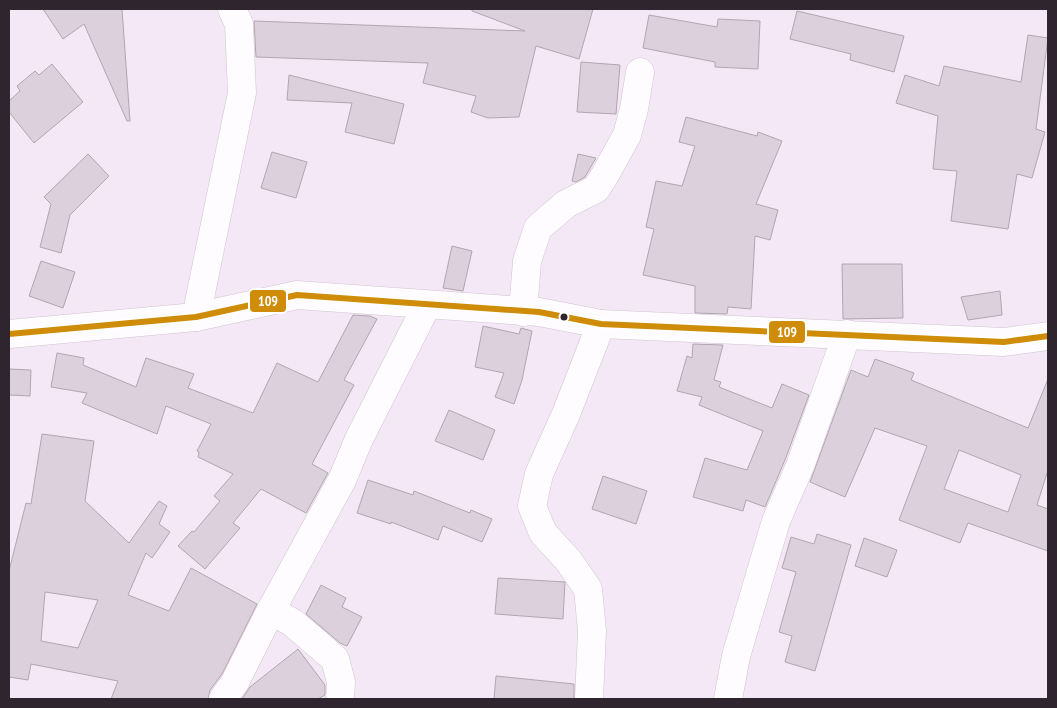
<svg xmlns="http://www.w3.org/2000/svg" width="1057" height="708" font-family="'PT Sans Narrow',sans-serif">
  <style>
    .building { fill: #dbd0db; stroke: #b0a6b1; fill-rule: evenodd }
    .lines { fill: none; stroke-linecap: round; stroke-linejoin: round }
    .minor-casing { stroke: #cfc4d0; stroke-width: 29 }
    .minor { stroke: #fefcfe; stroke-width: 28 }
    .bus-1-casing { stroke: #fff; stroke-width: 10 }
    .bus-1 { stroke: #cf8c09; stroke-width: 6 }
    .bus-dot { fill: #2e252e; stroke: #fff; stroke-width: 2 }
    .line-badge { stroke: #fff; stroke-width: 2 }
    .badge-label { font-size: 14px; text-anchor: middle; font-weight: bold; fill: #fff }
  </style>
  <rect width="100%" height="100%" fill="#f5e8f6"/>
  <g class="building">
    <path d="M43,9H122L130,121H127L84,24L63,39Z"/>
    <path d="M472,9H593L579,59L536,46L519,117L488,118L471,112L476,96L423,83L428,63L256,57L254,21L525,31L472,11Z"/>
    <path d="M797,11L904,36L894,72L850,60L851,54L790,39Z"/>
    <path d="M649,15L717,27L718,19L760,21L758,69L715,67V62L643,48Z"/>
    <path d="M1028,35L1048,38L1036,129L1045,132L1032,178L1017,174L1008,229L951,221L957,171L933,169L938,116L896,103L905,75L939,86L944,66L1021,82Z"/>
    <path d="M581,62L620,65L616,114L577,112Z"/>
    <path d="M52,64L83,102L34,143L9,112V101L20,91L17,86L35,71L39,75Z"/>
    <path d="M289,75L404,104L394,144L345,132L352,103L287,100Z"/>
    <path d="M686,117L757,136L758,132L782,141L756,204L778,210L770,240L755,236L751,309L728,307L727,314L695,313V286L643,275L654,229L646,227L656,181L682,186L695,146L679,142Z"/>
    <path d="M272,152L307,162L296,198L261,188Z"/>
    <path d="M88,154L109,176L70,215L61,253L40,247L51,204L44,197Z"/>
    <path d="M578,154L596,158L585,177L576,182L572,181Z"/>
    <path d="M452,246L472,251L463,291L443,288Z"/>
    <path d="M41,261L75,272L63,308L29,296Z"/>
    <path d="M842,264H902L903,318L843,319Z"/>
    <path d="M1000,291L1002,315L968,320L961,297Z"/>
    <path d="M353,315L370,316L377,319L344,380L354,385L312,464L328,473L306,513L261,489L233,523L240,528L205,569L178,546L192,531L194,532L220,501L214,496L233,474L198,457L199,452L197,451L211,424L166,406L157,434L82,403L87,393L51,387L57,353L84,358L83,365L136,387L146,358L194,374L188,388L253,413L277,363L318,382Z"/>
    <path d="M483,326L519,334L521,328L532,331L522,380L514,404L495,397L504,373L475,367Z"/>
    <path d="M693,344L723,345L714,380L721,382L719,387L772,408L782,384L809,395L785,460L765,507L746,500L743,511L693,497L705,458L747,470L763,431L699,405L702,397L677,391L687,356L692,358Z"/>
    <path d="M875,359L914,373L911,380L1028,428L1048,379V470L1037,505L1048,509V551L968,523L960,543L899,520L927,446L875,428L845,497L810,482L851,370L868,377ZM959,450L1021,475L1008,512L944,489Z"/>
    <path d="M9,369L31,370L30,396L9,395Z"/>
    <path d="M449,410L495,430L483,460L435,441Z"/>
    <path d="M42,434L94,441L85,501L129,543L159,501L167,506L159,524L170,532L152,558L146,553L128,595L169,611L191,568L257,604L222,674L210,690L208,699H111L118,681L31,664L28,680L9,677V571L26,503L31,504ZM45,592L98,600L78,648L41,641Z"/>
    <path d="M603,476L647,491L636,524L592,509Z"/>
    <path d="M368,480L413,495L414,491L470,513L471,510L492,519L482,542L443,526L438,540L391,522V524L357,513Z"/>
    <path d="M817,534L851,545L815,671L785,662L792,636L779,632L796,572L782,568L791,537L814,544Z"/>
    <path d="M864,538L897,550L887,577L855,566Z"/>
    <path d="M498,578L565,582L563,619L495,614Z"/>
    <path d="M321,585L346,598L342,607L362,617L347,646L340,643L306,614Z"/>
    <path d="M298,649L325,685V695L318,699H242L250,687Z"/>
    <path d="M496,676L574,684V699H494Z"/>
  </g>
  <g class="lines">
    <defs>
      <g id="minor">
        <path d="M523,312L527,261L538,228L566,204L596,189L605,175L627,135L634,109L640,72"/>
        <path d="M196,317L242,93L239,24L232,9"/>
        <path d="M9,334L196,317L297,295L539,312L601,324L1004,342L1048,336"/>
        <path d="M271,610L293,623L335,659L341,682L340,699"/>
        <path d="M223,699L235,682L271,610L342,480L359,439L427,305"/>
        <path d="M589,699L592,631L588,589L568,560L543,533L532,506L539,474L566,414L601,324"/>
        <path d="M728,699L736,656L776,521L800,466L847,334"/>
      </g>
    </defs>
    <use href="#minor" class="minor-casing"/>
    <use href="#minor" class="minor"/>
    <defs>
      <path id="bus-1" d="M9,334L196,317L297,295L539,312L601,324L1004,342L1048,336"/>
    </defs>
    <use href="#bus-1" class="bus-1-casing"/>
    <use href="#bus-1" class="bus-1"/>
  </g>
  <circle class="bus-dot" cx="564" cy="317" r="4.5"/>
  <g class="line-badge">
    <rect x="249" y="289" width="38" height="24" rx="5" fill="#cf8c09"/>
    <rect x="768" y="320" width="38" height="24" rx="5" fill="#cf8c09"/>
  </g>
  <g class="badge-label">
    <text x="268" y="306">109</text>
    <text x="787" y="337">109</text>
  </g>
  <rect width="1057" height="708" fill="none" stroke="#2e252e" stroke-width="20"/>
</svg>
